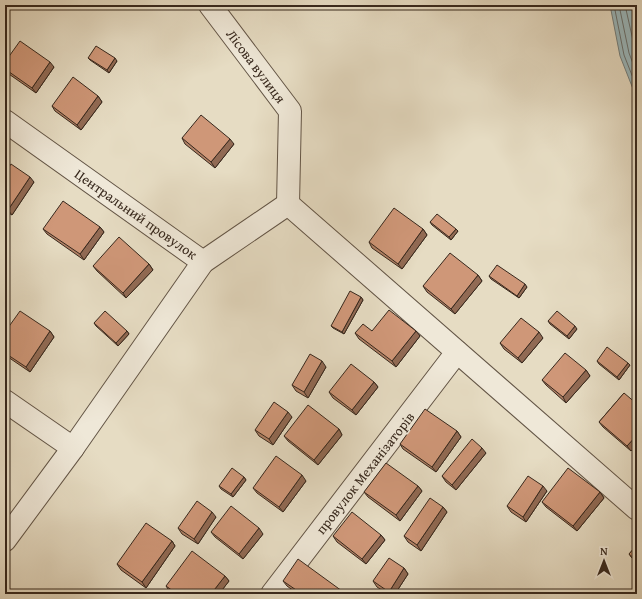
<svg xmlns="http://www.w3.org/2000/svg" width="642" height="599" font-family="'Gentium Book Plus',serif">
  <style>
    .water { fill: #9bb9be; stroke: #737f7e }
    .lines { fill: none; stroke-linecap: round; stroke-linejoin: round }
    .shore { stroke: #69706e; stroke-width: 1 }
    .minor-casing { stroke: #635546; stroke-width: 24 }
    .minor { stroke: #efe8d8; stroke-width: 22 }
    .wall { fill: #b28267; stroke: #37281d }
    .shaded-wall { fill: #916a54; stroke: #37281d }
    .building { fill: #cf9778; stroke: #37281d }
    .labels { text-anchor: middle; stroke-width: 3; stroke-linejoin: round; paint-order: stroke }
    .street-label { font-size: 14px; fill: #37281d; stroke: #efe8d8 }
  </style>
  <rect width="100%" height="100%" fill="#e6dcc3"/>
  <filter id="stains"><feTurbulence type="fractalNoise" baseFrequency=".005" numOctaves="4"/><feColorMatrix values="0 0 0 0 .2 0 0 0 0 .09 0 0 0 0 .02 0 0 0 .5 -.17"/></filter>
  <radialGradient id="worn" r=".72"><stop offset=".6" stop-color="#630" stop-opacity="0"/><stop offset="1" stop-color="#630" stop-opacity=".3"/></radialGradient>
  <path class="water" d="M610,5H637V99L620,56Z"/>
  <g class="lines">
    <g class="shore">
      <path d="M614,5L624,55L637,88"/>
      <path d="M619,5L629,53L637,74"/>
      <path d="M625,5L637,58"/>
    </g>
    <defs>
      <g id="minor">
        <path d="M210,5L290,111L288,204"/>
        <path d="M5,121L203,262L288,204"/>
        <path d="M288,204L637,509"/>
        <path d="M5,401L73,448"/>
        <path d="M5,540L73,448L203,262"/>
        <path d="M272,594L457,352"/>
      </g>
    </defs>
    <use href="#minor" class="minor-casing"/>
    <use href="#minor" class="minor"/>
  </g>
  <g class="wall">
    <path d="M88,58L117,61L109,73L90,60Z"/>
    <path d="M5,62L54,67L36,93L6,72L5,71Z"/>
    <path d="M98,96L102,102L81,130L55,111L52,106Z"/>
    <path d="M182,138L234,144L215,168L185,144Z"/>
    <path d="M5,173L34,182L12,215L5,211Z"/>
    <path d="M430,222L458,231L451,240L432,225Z"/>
    <path d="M100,227L104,232L84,260L47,234L43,229Z"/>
    <path d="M423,229L427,235L402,269L372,248L369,242Z"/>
    <path d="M149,264L153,270L126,298L97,271L93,266Z"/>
    <path d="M478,275L482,281L455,314L427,292L423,286Z"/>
    <path d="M489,276L527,287L519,298L491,279Z"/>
    <path d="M361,297L363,300L344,334L333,328L331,326Z"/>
    <path d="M548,321L577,329L569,339L550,324Z"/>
    <path d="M94,323L127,331L129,334L118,346L96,326Z"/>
    <path d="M50,331L54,337L30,372L5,355V332Z"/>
    <path d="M372,331L420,336L396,367L359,339L355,333Z"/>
    <path d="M543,338L522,363L504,349L500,343Z"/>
    <path d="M597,361L630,365L619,380L599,364Z"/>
    <path d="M326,367L308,398L296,391L292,385Z"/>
    <path d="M586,370L590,376L566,403L546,385L542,380Z"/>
    <path d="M374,382L378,387L356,415L333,398L329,392Z"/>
    <path d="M624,393L631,451L603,427L599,422Z"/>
    <path d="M292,417L273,445L259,436L255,430Z"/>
    <path d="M339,429L342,435L318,465L288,441L284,436Z"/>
    <path d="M457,431L461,437L436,472L403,449L400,444Z"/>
    <path d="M486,453L456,490L446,482L442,476Z"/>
    <path d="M244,477L246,480L233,497L221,489L219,486Z"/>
    <path d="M306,481L283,512L257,493L253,488Z"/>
    <path d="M418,486L422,491L400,521L368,497L364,492Z"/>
    <path d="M547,491L526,522L511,512L507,506Z"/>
    <path d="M600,492L604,498L577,531L546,507L542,502Z"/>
    <path d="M443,507L447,512L421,551L408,542L404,536Z"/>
    <path d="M216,517L198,544L182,534L178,528Z"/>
    <path d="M211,532L263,534L243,559L215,537Z"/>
    <path d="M381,535L385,540L366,564L337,542L333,536Z"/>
    <path d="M172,541L175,546L146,588L121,570L117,564Z"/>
    <path d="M637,545V563L631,557L629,554Z"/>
    <path d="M404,568L408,574L395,594H388L377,587L373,581Z"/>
    <path d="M225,576L229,581L219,594H173L170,592L166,586Z"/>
    <path d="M283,581L344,594H298L287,586Z"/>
  </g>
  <g class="shaded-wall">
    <path d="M115,58L117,61L109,73L107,70Z"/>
    <path d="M50,62L54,67L36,93L32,88Z"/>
    <path d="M98,96L102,102L81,130L77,125Z"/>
    <path d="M230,139L234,144L215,168L211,162Z"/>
    <path d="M30,177L34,182L12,215L8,210Z"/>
    <path d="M100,227L104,232L84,260L80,254Z"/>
    <path d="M423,229L427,235L402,269L398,264Z"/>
    <path d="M456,229L458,231L451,240L449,237Z"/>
    <path d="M149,264L153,270L126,298L123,293Z"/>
    <path d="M478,275L482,281L455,314L451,309Z"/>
    <path d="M525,284L527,287L519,298L517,296Z"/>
    <path d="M361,297L363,300L344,334L342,332Z"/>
    <path d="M575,326L577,329L569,339L567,336Z"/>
    <path d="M50,331L54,337L30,372L26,367Z"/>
    <path d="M127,331L129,334L118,346L116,343Z"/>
    <path d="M416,331L420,336L396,367L392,361Z"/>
    <path d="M539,332L543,338L522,363L518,358Z"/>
    <path d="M322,361L326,367L308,398L304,392Z"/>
    <path d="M628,363L630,365L619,380L617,377Z"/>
    <path d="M586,370L590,376L566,403L563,397Z"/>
    <path d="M374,382L378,387L356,415L352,410Z"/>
    <path d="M288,412L292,417L273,445L269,439Z"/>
    <path d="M339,429L342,435L318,465L314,460Z"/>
    <path d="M457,431L461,437L436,472L432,467Z"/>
    <path d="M637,435V445L631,451L627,446Z"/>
    <path d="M482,448L486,453L456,490L452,485Z"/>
    <path d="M302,475L306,481L283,512L279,507Z"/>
    <path d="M244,477L246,480L233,497L231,494Z"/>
    <path d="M418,486L422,491L400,521L396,515Z"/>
    <path d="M543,486L547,491L526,522L523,517Z"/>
    <path d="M600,492L604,498L577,531L573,526Z"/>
    <path d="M443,507L447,512L421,551L417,545Z"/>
    <path d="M212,512L216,517L198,544L194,539Z"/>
    <path d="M259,528L263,534L243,559L239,554Z"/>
    <path d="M381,535L385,540L366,564L362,559Z"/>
    <path d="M172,541L175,546L146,588L142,582Z"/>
    <path d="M404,568L408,574L395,594H390L389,592Z"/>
    <path d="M225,576L229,581L219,594H211Z"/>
    <path d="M342,591L344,594H339Z"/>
  </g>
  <g class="building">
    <path d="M20,41L50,62L32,88L5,69V62Z"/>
    <path d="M96,46L115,58L107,70L88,58Z"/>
    <path d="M73,77L98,96L77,125L52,106Z"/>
    <path d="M201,115L230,139L211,162L182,138Z"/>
    <path d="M11,164L30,177L8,210L5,208V173Z"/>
    <path d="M63,201L100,227L80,254L43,229Z"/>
    <path d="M394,208L423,229L398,264L369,242Z"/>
    <path d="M437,214L456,229L449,237L430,222Z"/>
    <path d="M119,237L149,264L123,293L93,266Z"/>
    <path d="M450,253L478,275L451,309L423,286Z"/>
    <path d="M497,265L525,284L517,296L489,276Z"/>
    <path d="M350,291L361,297L342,332L331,326Z"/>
    <path d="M389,310L416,331L392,361L355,333L363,324L372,331Z"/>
    <path d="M20,311L50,331L26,367L5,353V332Z"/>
    <path d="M105,311L127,331L116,343L94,323Z"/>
    <path d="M557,311L575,326L567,336L548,321Z"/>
    <path d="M521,318L539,332L518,358L500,343Z"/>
    <path d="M607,347L628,363L617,377L597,361Z"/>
    <path d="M565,353L586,370L563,397L542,380Z"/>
    <path d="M310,354L322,361L304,392L292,385Z"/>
    <path d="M351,364L374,382L352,410L329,392Z"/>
    <path d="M624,393L637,404V435L627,446L599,422Z"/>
    <path d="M274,402L288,412L269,439L255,430Z"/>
    <path d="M308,405L339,429L314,460L284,436Z"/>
    <path d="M425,409L457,431L432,467L400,444Z"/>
    <path d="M472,439L482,448L452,485L442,476Z"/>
    <path d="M276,456L302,475L279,507L253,488Z"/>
    <path d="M386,463L418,486L396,515L364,492Z"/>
    <path d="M232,468L244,477L231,494L219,486Z"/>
    <path d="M568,468L600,492L573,526L542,502Z"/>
    <path d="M528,476L543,486L523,517L507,506Z"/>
    <path d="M430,498L443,507L417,545L404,536Z"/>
    <path d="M197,501L212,512L194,539L178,528Z"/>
    <path d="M231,506L259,528L239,554L211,532Z"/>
    <path d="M352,512L381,535L362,559L333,536Z"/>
    <path d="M146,523L172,541L142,582L117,564Z"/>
    <path d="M637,545V561L629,554Z"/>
    <path d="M192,551L225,576L211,594H177L166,586Z"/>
    <path d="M389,558L404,568L389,592L373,581Z"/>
    <path d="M298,559L342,591L339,594H302L283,581Z"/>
  </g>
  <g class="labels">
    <g class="street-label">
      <text transform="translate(256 66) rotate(53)" y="5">Лісова вулиця</text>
      <text transform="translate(136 214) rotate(35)" y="5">Центральний провулок</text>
      <text transform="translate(365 473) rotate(-52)" y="5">провулок Механізаторів</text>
    </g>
  </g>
  <rect width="642" height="599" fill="none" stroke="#e6dcc3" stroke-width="20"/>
  <rect x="6" y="6" width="630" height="587" fill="none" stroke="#37281d" stroke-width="2"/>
  <rect x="10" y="10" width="622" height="579" fill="none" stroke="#37281d"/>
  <g transform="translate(604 561)" stroke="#efe8d8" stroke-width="3" paint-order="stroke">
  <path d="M0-3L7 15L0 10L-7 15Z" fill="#37281d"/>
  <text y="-6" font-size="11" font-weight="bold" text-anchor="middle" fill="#37281d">N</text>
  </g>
  <rect width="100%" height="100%" filter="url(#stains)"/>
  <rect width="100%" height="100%" fill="url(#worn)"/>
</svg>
